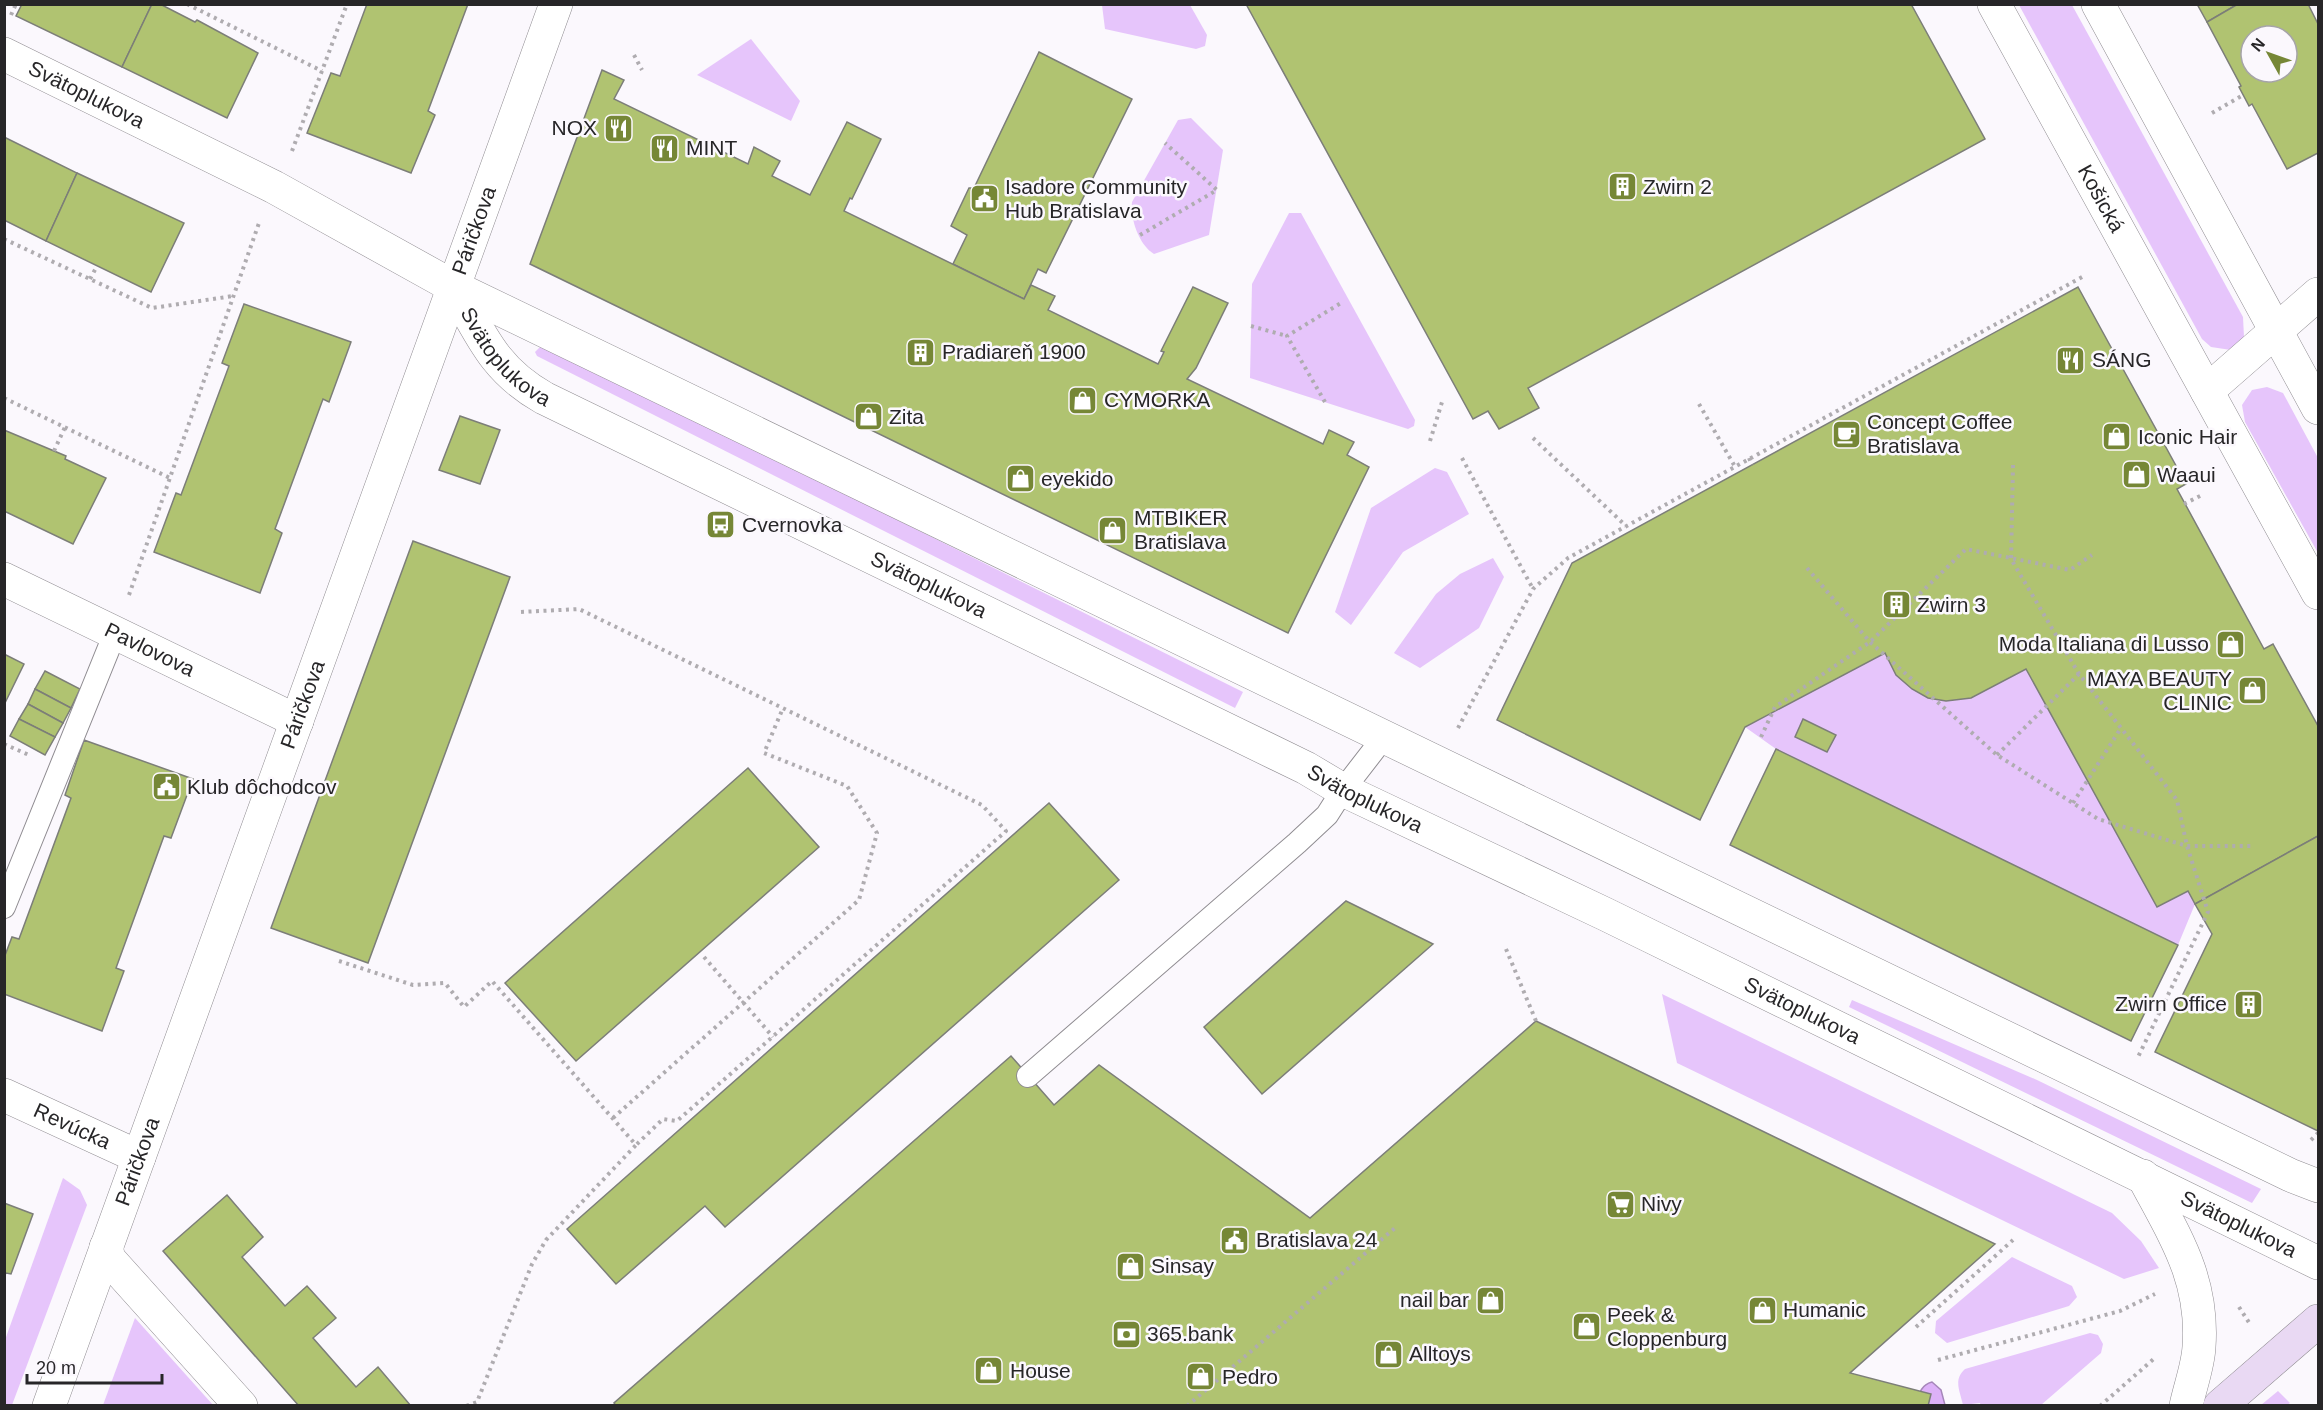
<svg xmlns="http://www.w3.org/2000/svg" width="2323" height="1410" font-family="Helvetica,sans-serif">
  <style>
    .green { fill: #e6c5fb }
    .water { fill: #ddb1f8; stroke: #a687ba; stroke-width: 1.5 }
    .building { fill: #b0c371; stroke: #7c7e78; stroke-width: 1.5; fill-rule: evenodd }
    .lines { fill: none; stroke-linecap: round; stroke-linejoin: round }
    .service-casing { stroke: #8f8c91; stroke-width: 24 }
    .minor-casing { stroke: #8f8c91; stroke-width: 34 }
    .tertiary-casing { stroke: #8f8c91; stroke-width: 34 }
    .secondary-casing { stroke: #8f8c91; stroke-width: 34 }
    .path { stroke: #afacb0; stroke-width: 4; stroke-dasharray: 3 4.5; stroke-linecap: butt }
    .service { stroke: #fff; stroke-width: 22 }
    .minor { stroke: #fff; stroke-width: 33 }
    .tertiary { stroke: #fff; stroke-width: 33 }
    .secondary { stroke: #e9d9f3; stroke-width: 33 }
    .labels { text-anchor: middle; stroke-width: 5; stroke-linejoin: round; paint-order: stroke }
    .street-label { font-size: 21px; fill: #272628; stroke: #fbf8fd }
    .poi-label { font-size: 21px; fill: #272628; stroke: #fbf8fd; text-anchor: start }
  </style>
  <rect width="100%" height="100%" fill="#fbf8fd"/>
  <g class="green">
    <path d="M1102,5H1190L1207,35L1205,46L1196,49L1105,29Z"/>
    <path d="M2019,5H2072L2243,317L2244,337L2231,350L2211,347L2202,339Z"/>
    <path d="M751,39L800,101L791,121L697,75Z"/>
    <path d="M1191,118L1223,150L1209,235L1154,254C1139,245 1130,219 1132,202L1178,120Z"/>
    <path d="M1289,213H1301L1415,420L1414,426L1408,429L1250,378L1252,284Z"/>
    <path d="M548,346L1243,692L1235,708L537,356L535,352L540,347Z"/>
    <path d="M2267,387L2283,393L2318,458V553L2245,422L2242,405L2252,390Z"/>
    <path d="M2018,453L2195,904L2178,945L1776,749L1745,727L1652,682Z"/>
    <path d="M1435,468L1447,472L1469,514L1403,552L1351,625L1335,612L1371,508Z"/>
    <path d="M1493,558L1504,577L1479,628L1420,668L1394,653L1436,594L1460,574Z"/>
    <path d="M1662,994L2112,1213L2141,1241L2159,1268L2124,1279L1677,1063Z"/>
    <path d="M1852,1000L2037,1080L2261,1189L2252,1203L1849,1007Z"/>
    <path d="M63,1178L80,1190L87,1205L12,1405H5V1340Z"/>
    <path d="M2012,1257L2072,1286L2077,1297L2069,1306L1947,1343L1935,1333L1936,1321Z"/>
    <path d="M135,1318L213,1405H103Z"/>
    <path d="M2090,1333L2098,1335L2103,1344L2101,1353L2041,1405L1981,1406L1980,1403L1963,1405C1960,1391 1953,1380 1965,1369Z"/>
    <path d="M2278,1391L2290,1403L2287,1405H2261Z"/>
  </g>
  <path class="water" d="M1932,1382L1941,1390L1945,1405L1916,1406C1919,1395 1920,1385 1932,1382Z"/>
  <g class="building">
    <path d="M22,4H152L122,67L16,16Z"/>
    <path d="M152,4H160L195,22L197,20L258,53L227,118L122,67Z"/>
    <path d="M367,4H468L428,111L435,115L411,173L307,133L331,73L340,76Z"/>
    <path d="M1246,4H1911L1985,139L1528,388L1539,408L1499,429L1488,411L1473,419Z"/>
    <path d="M2197,4H2238L2207,22Z"/>
    <path d="M2238,4H2308L2318,24V153L2287,169L2252,104L2249,106L2239,87L2241,86L2207,22ZM2251,36H2287V72H2251Z"/>
    <path d="M1039,52L1132,99L1046,273L1038,269L1024,299L953,264L967,235L951,226L969,188H974Z"/>
    <path d="M602,70L624,80L614,99L748,164L754,147L780,161L772,176L810,195L847,122L881,139L852,199L850,198L844,211L1024,299L1031,285L1055,296L1048,310L1158,364L1164,352L1161,351L1193,287L1228,303L1196,368L1187,379L1323,444L1329,430L1354,442L1347,455L1369,467L1288,633L530,264Z"/>
    <path d="M4,137L77,173L46,241L4,220Z"/>
    <path d="M77,173L184,223L151,292L46,241Z"/>
    <path d="M2078,287L2186,484L2177,489L2264,649L2273,644L2318,726V836L2195,904L2188,891L2157,907L2026,669L1971,698L1946,701L1928,698L1912,689L1896,675L1885,653L1745,727L1700,820L1497,720L1572,563Z"/>
    <path d="M244,304L351,342L329,402L323,399L275,529L282,533L260,593L154,552L176,493L181,495L229,366L222,363Z"/>
    <path d="M460,416L500,430L480,484L439,470Z"/>
    <path d="M4,430L66,456L65,459L106,478L73,544L4,511Z"/>
    <path d="M413,541L510,577L368,963L271,928Z"/>
    <path d="M4,654L24,664L4,705Z"/>
    <path d="M45,671L80,689L71,708L35,689Z"/>
    <path d="M35,689L71,708L63,723L28,704Z"/>
    <path d="M28,704L63,723L55,737L19,719Z"/>
    <path d="M19,719L55,737L45,755L10,736Z"/>
    <path d="M1803,719L1836,735L1827,752L1795,737Z"/>
    <path d="M84,740L193,779L171,838L164,836L116,968L124,971L102,1031L4,994V958L12,937L19,939L71,798L65,795Z"/>
    <path d="M1776,749L2178,945L2131,1041L1730,845Z"/>
    <path d="M748,768L819,847L576,1061L505,983Z"/>
    <path d="M1049,803L1119,880L725,1227L705,1206L616,1284L567,1229Z"/>
    <path d="M2318,836V1131L2155,1052L2212,934L2195,904Z"/>
    <path d="M1346,901L1433,944L1262,1094L1204,1027Z"/>
    <path d="M1536,1021L1995,1244L1850,1373L1931,1394L1928,1406H616L614,1403L1011,1056L1054,1105L1099,1065L1310,1218Z"/>
    <path d="M227,1195L263,1237L242,1257L285,1306L307,1286L336,1318L313,1338L356,1387L378,1367L411,1406H299L163,1251Z"/>
    <path d="M4,1203L33,1214L11,1274L6,1273L4,1277Z"/>
  </g>
  <g class="lines">
    <defs>
      <g id="service">
        <path d="M4,907L115,633"/>
        <path d="M1028,1076L1297,843L1327,815L1343,790L1384,737"/>
      </g>
      <g id="minor">
        <path d="M2207,391L2318,294"/>
        <path id="s1" d="M4,579L297,721"/>
        <path id="s2" d="M4,1095L139,1157"/>
        <path d="M106,1247L109,1259L241,1406"/>
        <path id="s3" d="M49,1406L556,4"/>
      </g>
      <g id="tertiary">
        <path id="s4" d="M1994,4L2318,593"/>
        <path d="M2098,4L2318,408"/>
        <path id="s5" d="M4,54L274,187L454,287L2290,1175L2318,1186"/>
        <path id="s6" d="M454,287C481,335 494,370 544,398L1236,734L1306,768L1343,790L1605,914L2318,1263"/>
        <path d="M2143,1176C2174,1235 2204,1278 2199,1347C2198,1366 2190,1387 2186,1406"/>
      </g>
      <path id="secondary" d="M2220,1406L2318,1321"/>
    </defs>
    <use href="#service" class="service-casing"/>
    <use href="#minor" class="minor-casing"/>
    <use href="#tertiary" class="tertiary-casing"/>
    <use href="#secondary" class="secondary-casing"/>
    <g class="path">
      <path d="M187,4L322,71"/>
      <path d="M11,15L16,4"/>
      <path d="M634,55L642,70"/>
      <path d="M2212,113L2243,95"/>
      <path d="M292,151L347,4"/>
      <path d="M1140,235L1217,190L1165,143"/>
      <path d="M4,239L152,308L233,296"/>
      <path d="M90,279L97,266"/>
      <path d="M1251,326L1287,336"/>
      <path d="M4,398L170,478"/>
      <path d="M1325,402L1287,336L1341,303"/>
      <path d="M1699,404L1734,465"/>
      <path d="M1533,438L1626,526"/>
      <path d="M1430,441L1442,402"/>
      <path d="M54,451L65,427"/>
      <path d="M1462,458L1533,589"/>
      <path d="M1749,458L1752,465"/>
      <path d="M2013,465L2011,559L2079,674L2177,800L2187,846L2208,912L2138,1057"/>
      <path d="M2184,504L2204,494"/>
      <path d="M1807,568L1870,642L1997,755L2098,819L2187,846H2251"/>
      <path d="M129,595L259,223"/>
      <path d="M521,612L579,609L982,805L1006,831L677,1121L663,1119L636,1145"/>
      <path d="M1458,728L1533,589L1568,558L2084,276"/>
      <path d="M1761,737L1775,707L1870,642L1966,549L2070,570L2092,555"/>
      <path d="M4,744L29,755"/>
      <path d="M1997,755L2079,674"/>
      <path d="M2073,803L2121,728"/>
      <path d="M1506,949L1536,1021"/>
      <path d="M704,957L773,1037"/>
      <path d="M339,961L413,985L445,983L464,1007L492,981L636,1145L546,1240L532,1264L477,1402L466,1406"/>
      <path d="M613,1118L859,900L877,833L847,786L764,753L783,708"/>
      <path d="M2311,1140L2318,1133"/>
      <path d="M2239,1307L2250,1324"/>
      <path d="M1916,1327L2013,1240"/>
      <path d="M1938,1360L2120,1311L2155,1294"/>
      <path d="M1187,1406L1395,1228"/>
      <path d="M2100,1406L2156,1357"/>
    </g>
    <use href="#service" class="service"/>
    <use href="#minor" class="minor"/>
    <use href="#tertiary" class="tertiary"/>
    <use href="#secondary" class="secondary"/>
  </g>
  <defs>
    <symbol id="restaurant-square" viewBox="-11 -11 22 22"><rect x="-9" y="-9" width="18" height="18" rx="4" fill="#768736" stroke="#fbf8fd"/><path d="M-5-6h1v4h1v-4h1v4h1v-4h1v5L-1.5 .5V6h-2V.5L-5-1ZM5-6V6H3V1.5H1.5Q1.5-4 5-6Z" fill="#fff"/></symbol>
    <symbol id="building-square" viewBox="-11 -11 22 22"><rect x="-9" y="-9" width="18" height="18" rx="4" fill="#768736" stroke="#fbf8fd"/><path d="M-4-6H4V6H1V3H-1V6H-4ZM-2.5-4.3h1.7v1.8h-1.7ZM.8-4.3h1.7v1.8H.8ZM-2.5-1h1.7V.8h-1.7ZM.8-1h1.7V.8H.8Z" fill="#fff"/></symbol>
    <symbol id="civic-square" viewBox="-11 -11 22 22"><rect x="-9" y="-9" width="18" height="18" rx="4" fill="#768736" stroke="#fbf8fd"/><path d="M-.6-6.5H3V-4.5H.6V-3L4-1V1h2V6H-6V1h2V-1L-.6-3ZM-1.2 2.5V6h2.4V2.5Z" fill="#fff"/></symbol>
    <symbol id="shop-square" viewBox="-11 -11 22 22"><rect x="-9" y="-9" width="18" height="18" rx="4" fill="#768736" stroke="#fbf8fd"/><path d="M-5-2.5h2.3a2.7 3.5 0 0 1 5.4 0H5L5.5 6h-11ZM-1.5-2.5h3a1.5 2.3 0 0 0-3 0Z" fill="#fff"/></symbol>
    <symbol id="cafe-square" viewBox="-11 -11 22 22"><rect x="-9" y="-9" width="18" height="18" rx="4" fill="#768736" stroke="#fbf8fd"/><path d="M-5.5-4.5H6V0H3Q3 3.5 0 3.5H-2.5Q-5.5 3.5-5.5 0ZM3-3.2v2h1.7v-2ZM-6 4.5H4V6H-6Z" fill="#fff"/></symbol>
    <symbol id="bus-square" viewBox="-11 -11 22 22"><rect x="-9" y="-9" width="18" height="18" rx="4" fill="#768736" stroke="#fbf8fd"/><path d="M-5-6H5V4H4V6H2V4H-2V6H-4V4H-5ZM-3.5-4V0h7V-4ZM-3.5 1.2v1.5H-2V1.2ZM2 1.2v1.5H3.5V1.2Z" fill="#fff"/></symbol>
    <symbol id="supermarket-square" viewBox="-11 -11 22 22"><rect x="-9" y="-9" width="18" height="18" rx="4" fill="#768736" stroke="#fbf8fd"/><path d="M-6-5.5h2.5l.6 2H6L4.5 2H-2.5L-4.4-4H-6ZM-1.5 3.2a1.3 1.3 0 1 0 .1 0ZM3 3.2a1.3 1.3 0 1 0 .1 0Z" fill="#fff"/></symbol>
    <symbol id="bank-square" viewBox="-11 -11 22 22"><rect x="-9" y="-9" width="18" height="18" rx="4" fill="#768736" stroke="#fbf8fd"/><path d="M-6-4H6V4H-6ZM0-2.3a2.3 2.3 0 1 0 0 4.6a2.3 2.3 0 1 0 0-4.6Z" fill="#fff"/></symbol>
  </defs>
  <g fill-rule="evenodd">
    <use href="#restaurant-square" x="602" y="112" width="33" height="33"/>
    <use href="#restaurant-square" x="648" y="132" width="33" height="33"/>
    <use href="#building-square" x="1606" y="170" width="33" height="33"/>
    <use href="#civic-square" x="968" y="182" width="33" height="33"/>
    <use href="#building-square" x="904" y="336" width="33" height="33"/>
    <use href="#restaurant-square" x="2054" y="344" width="33" height="33"/>
    <use href="#shop-square" x="1066" y="384" width="33" height="33"/>
    <use href="#shop-square" x="852" y="400" width="33" height="33"/>
    <use href="#cafe-square" x="1830" y="418" width="33" height="33"/>
    <use href="#shop-square" x="2100" y="420" width="33" height="33"/>
    <use href="#shop-square" x="2120" y="458" width="33" height="33"/>
    <use href="#shop-square" x="1004" y="462" width="33" height="33"/>
    <use href="#bus-square" x="704" y="508" width="33" height="33"/>
    <use href="#shop-square" x="1096" y="514" width="33" height="33"/>
    <use href="#building-square" x="1880" y="588" width="33" height="33"/>
    <use href="#shop-square" x="2214" y="628" width="33" height="33"/>
    <use href="#shop-square" x="2236" y="674" width="33" height="33"/>
    <use href="#civic-square" x="150" y="770" width="33" height="33"/>
    <use href="#building-square" x="2232" y="988" width="33" height="33"/>
    <use href="#supermarket-square" x="1604" y="1188" width="33" height="33"/>
    <use href="#civic-square" x="1218" y="1224" width="33" height="33"/>
    <use href="#shop-square" x="1114" y="1250" width="33" height="33"/>
    <use href="#shop-square" x="1474" y="1284" width="33" height="33"/>
    <use href="#shop-square" x="1746" y="1294" width="33" height="33"/>
    <use href="#shop-square" x="1570" y="1310" width="33" height="33"/>
    <use href="#bank-square" x="1110" y="1318" width="33" height="33"/>
    <use href="#shop-square" x="1372" y="1338" width="33" height="33"/>
    <use href="#shop-square" x="972" y="1354" width="33" height="33"/>
    <use href="#shop-square" x="1184" y="1360" width="33" height="33"/>
  </g>
  <g class="labels">
    <g class="street-label">
      <text dy="7" stroke="none"><textPath href="#s5" startOffset="92">Svätoplukova</textPath></text>
      <text dy="7" stroke="none"><textPath href="#s4" startOffset="222">Košická</textPath></text>
      <text dy="7" stroke="none"><textPath href="#s3" startOffset="1250">Páričkova</textPath></text>
      <text dy="7" stroke="none"><textPath href="#s6" startOffset="88">Svätoplukova</textPath></text>
      <text dy="7" stroke="none"><textPath href="#s6" startOffset="573">Svätoplukova</textPath></text>
      <text dy="7" stroke="none"><textPath href="#s1" startOffset="162">Pavlovova</textPath></text>
      <text dy="7" stroke="none"><textPath href="#s3" startOffset="746">Páričkova</textPath></text>
      <text dy="7" stroke="none"><textPath href="#s6" startOffset="1059">Svätoplukova</textPath></text>
      <text dy="7" stroke="none"><textPath href="#s6" startOffset="1545">Svätoplukova</textPath></text>
      <text dy="7" stroke="none"><textPath href="#s2" startOffset="75">Revúcka</textPath></text>
      <text dy="7" stroke="none"><textPath href="#s3" startOffset="260">Páričkova</textPath></text>
      <text dy="7" stroke="none"><textPath href="#s6" startOffset="2031">Svätoplukova</textPath></text>
    </g>
    <g class="poi-label">
      <text x="597" y="135" text-anchor="end">NOX</text>
      <text x="686" y="155">MINT</text>
      <text x="1005" y="194">Isadore Community<tspan x="1005" dy="24">Hub Bratislava</tspan></text>
      <text x="1643" y="194">Zwirn 2</text>
      <text x="942" y="359">Pradiareň 1900</text>
      <text x="2092" y="367">SÁNG</text>
      <text x="1104" y="407">CYMORKA</text>
      <text x="889" y="424">Zita</text>
      <text x="1867" y="429">Concept Coffee<tspan x="1867" dy="24">Bratislava</tspan></text>
      <text x="2138" y="444">Iconic Hair</text>
      <text x="2157" y="482">Waaui</text>
      <text x="1041" y="486">eyekido</text>
      <text x="1134" y="525">MTBIKER<tspan x="1134" dy="24">Bratislava</tspan></text>
      <text x="742" y="532">Cvernovka</text>
      <text x="1917" y="612">Zwirn 3</text>
      <text x="2209" y="651" text-anchor="end">Moda Italiana di Lusso</text>
      <text x="2232" y="686" text-anchor="end">MAYA BEAUTY<tspan x="2232" dy="24">CLINIC</tspan></text>
      <text x="187" y="794">Klub dôchodcov</text>
      <text x="2227" y="1011" text-anchor="end">Zwirn Office</text>
      <text x="1641" y="1211">Nivy</text>
      <text x="1256" y="1247">Bratislava 24</text>
      <text x="1151" y="1273">Sinsay</text>
      <text x="1469" y="1307" text-anchor="end">nail bar</text>
      <text x="1783" y="1317">Humanic</text>
      <text x="1607" y="1322">Peek &amp;<tspan x="1607" dy="24">Cloppenburg</tspan></text>
      <text x="1147" y="1341">365.bank</text>
      <text x="1409" y="1361">Alltoys</text>
      <text x="1010" y="1378">House</text>
      <text x="1222" y="1384">Pedro</text>
    </g>
  </g>
  <rect width="2323" height="1410" fill="none" stroke="#272628" stroke-width="12"/>
  <g transform="translate(2269 54) rotate(310)"><circle r="28" fill="#fbf8fd" stroke="#a6a4a8" stroke-width="1.5"/>
  <path d="M0-4.5L10 22L0 15L-10 22Z" fill="#768736"/>
  <text y="-9" font-size="16" font-weight="bold" text-anchor="middle" fill="#272628">N</text>
  </g>
  <path d="M27 1374v9h135v-9" fill="none" stroke="#272628" stroke-width="3"/>
  <text x="36" y="1374" font-size="18" fill="#272628" stroke="#fbf8fd" stroke-width="4.5" paint-order="stroke">20 m</text>
</svg>
